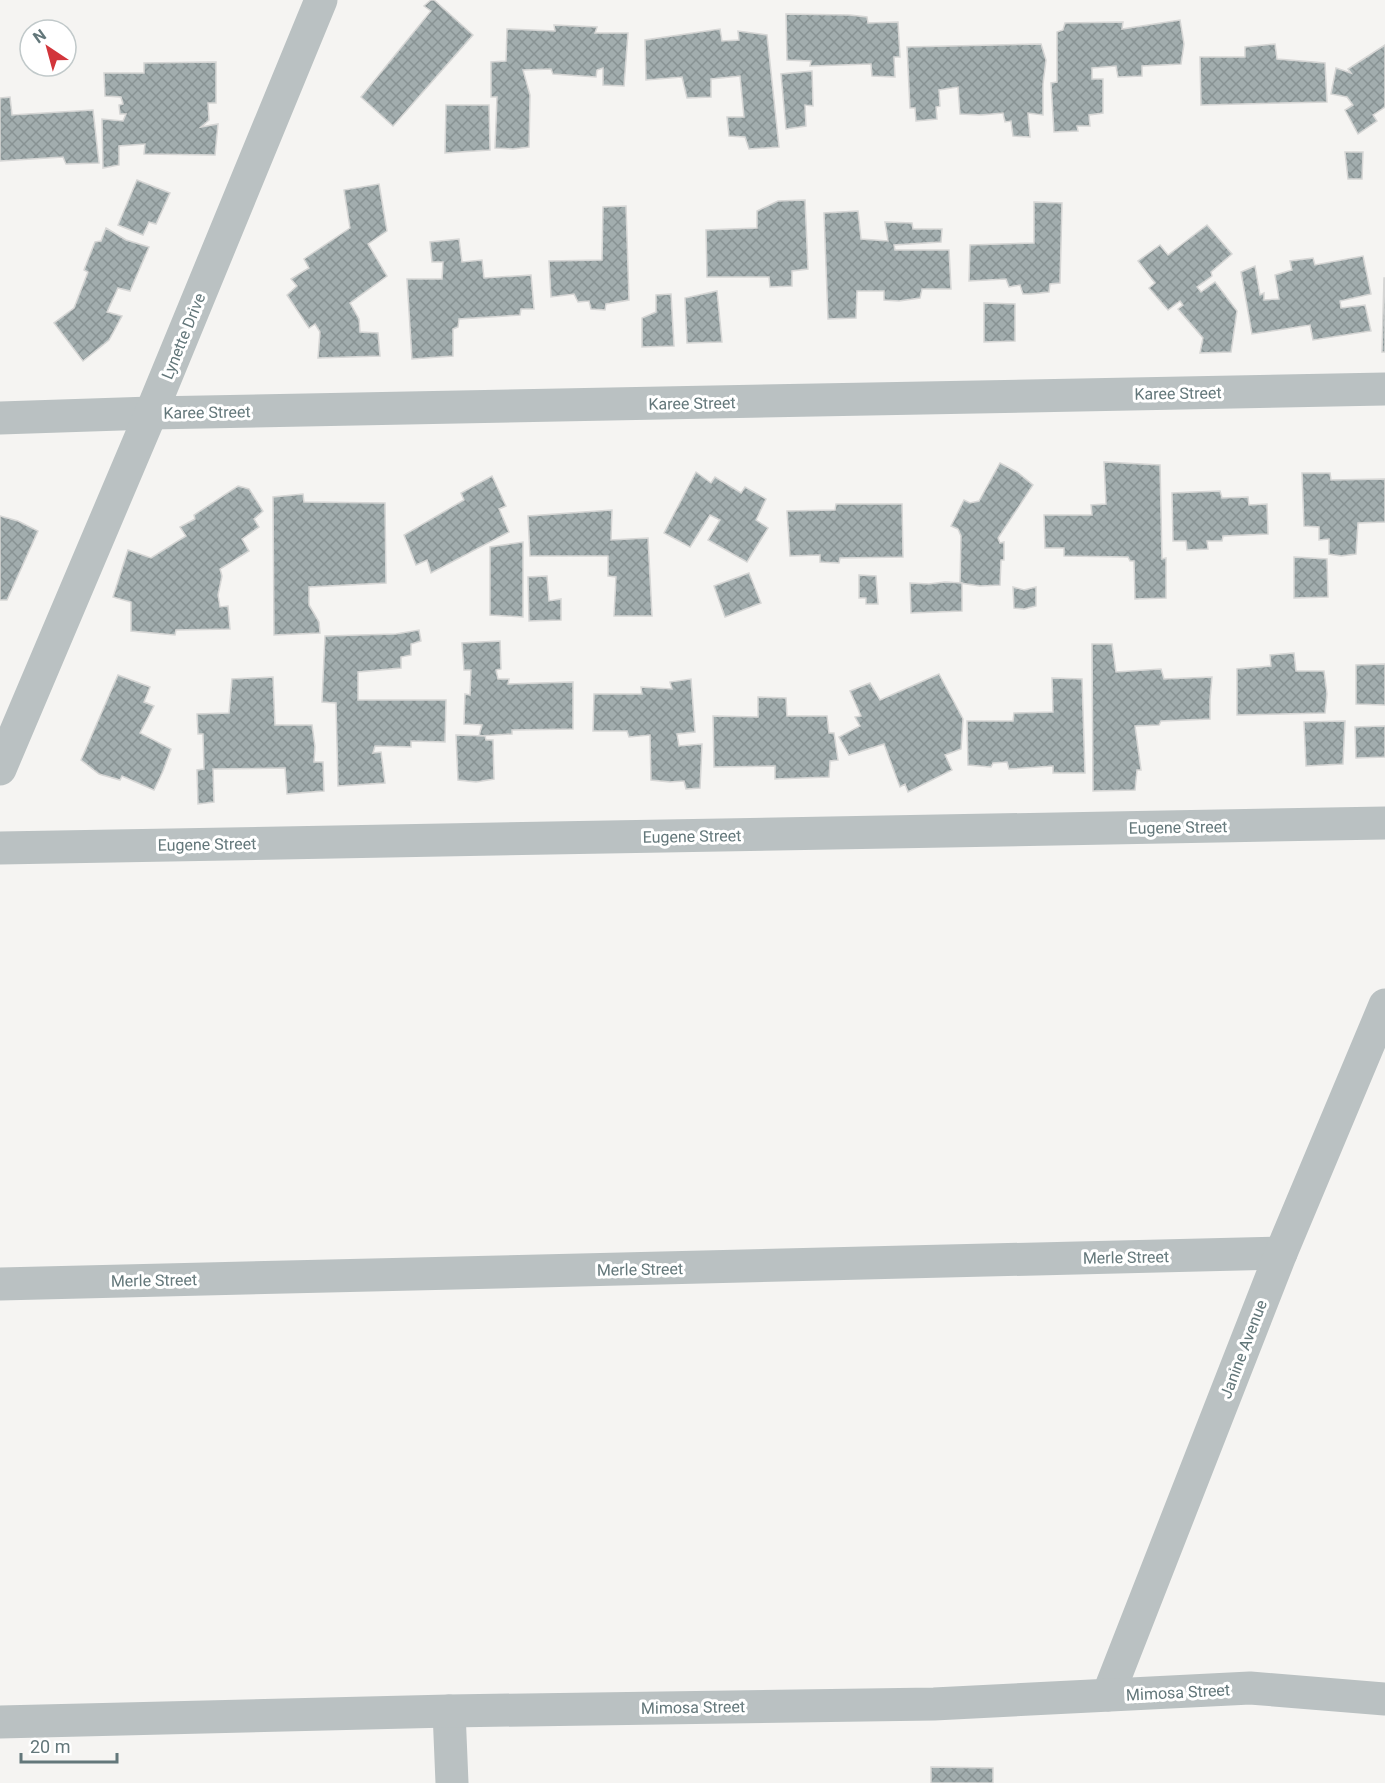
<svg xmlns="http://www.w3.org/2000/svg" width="1385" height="1783" font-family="Roboto,sans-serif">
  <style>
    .building { fill: url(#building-cross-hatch); stroke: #d6d6d5; stroke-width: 1.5 }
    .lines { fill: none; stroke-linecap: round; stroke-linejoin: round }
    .minor { stroke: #bac1c2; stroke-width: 33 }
    .labels { text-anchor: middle; stroke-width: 6; stroke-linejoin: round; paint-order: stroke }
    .street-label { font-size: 16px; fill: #63777a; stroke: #fff }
  </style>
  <defs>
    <pattern id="building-cross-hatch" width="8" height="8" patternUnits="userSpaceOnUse" patternTransform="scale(1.5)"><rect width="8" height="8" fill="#a2adae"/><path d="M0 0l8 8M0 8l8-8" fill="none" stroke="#889293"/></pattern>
  </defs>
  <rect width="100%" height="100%" fill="#f5f4f2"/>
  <g class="building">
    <path d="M431,0H434L473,35L393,126L361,97L431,11L424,6Z"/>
    <path d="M786,14L850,15L867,17L868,23L898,22L900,57H894L895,77L872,76L871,64L810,66L811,61L787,60Z"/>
    <path d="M1180,20L1184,44L1181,64L1142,66V76L1118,77L1116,66L1092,68V79H1103V113L1089,115L1090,126H1077L1078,131L1054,132L1051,83L1057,82V32L1063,30L1065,23L1123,22L1122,29Z"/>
    <path d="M554,25L597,27L595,33H628L624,86L603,85V68L597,70L596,77L553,74L551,69L523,70L530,95L529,147L513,149L495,148L497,97H491V62L506,61L507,29L555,31Z"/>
    <path d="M720,29L722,41L739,40L738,31L767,35L779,147L749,149L745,137L729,136L727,117H744L740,76L711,79V97L687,98L682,77L646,80L645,40Z"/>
    <path d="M1041,44L1046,60L1043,84V115L1028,113L1030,137L1013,136L1011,121L1005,122L1003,113L981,115L960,114L958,87L939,90L940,106L936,107L937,119L916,121L915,108H910L907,47Z"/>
    <path d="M1275,44L1277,59L1325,63L1327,102L1201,105L1200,57H1245V47Z"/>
    <path d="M1385,45V107L1373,115L1377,121L1358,134L1345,110L1353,105L1347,97L1331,94L1336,68L1351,73L1348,69Z"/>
    <path d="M216,62V103H208L209,120L201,127L218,124L215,155L144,154L145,144L119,146V165L103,168L102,119L123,121L126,114H120L119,105L123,104L121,97L105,96L104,73H144V63Z"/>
    <path d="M812,71L813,106L805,105L806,126L786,129L781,74Z"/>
    <path d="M10,97L12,115L93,110L99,163L66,164L63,157L0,161V98Z"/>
    <path d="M446,105H489L490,150L445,153Z"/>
    <path d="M1345,152H1363L1362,179H1348Z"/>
    <path d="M137,180L170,193L156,224L149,222L143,235L118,225Z"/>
    <path d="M379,184L387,231L368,244L387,276L350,303L359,319L360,332L378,333L380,356L318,358L320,332L315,324L309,328L287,295L297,286L291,279L309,268L304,259L350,228L344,190Z"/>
    <path d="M805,200L808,269L792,271V286L770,287L769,277H707L706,230L757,228V211L778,201Z"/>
    <path d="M1034,202L1062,203L1060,283L1050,284L1049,292L1031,294H1023L1020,285L1009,287L1006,279L969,281L970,245L1034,243Z"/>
    <path d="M626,206L629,300L606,304L605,310L591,309L589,301L578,302L574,294L551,297L549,261L602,260L603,207Z"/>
    <path d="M858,211L861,239L888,241L885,222L912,223L913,229H942L941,242L894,245L895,250H949L951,289H922L920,298L899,301L884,300V291H857L856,318L828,319L824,213Z"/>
    <path d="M1207,225L1232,254L1211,272L1212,276L1197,287L1201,292L1215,282L1237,311L1231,352L1200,353L1203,338L1178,309L1183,305L1180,301L1168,310L1149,288L1155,283L1138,261L1160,245L1168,255Z"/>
    <path d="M106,228L126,240L149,247L130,291L118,288L107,312L122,316L109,340L83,361L54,323L74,308L88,272L84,270L95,242L101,241Z"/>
    <path d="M459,239L462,262L482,260L484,278L531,275L534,309H521L520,315L459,319L458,327L453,329V356L412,359L407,279H442L443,262H432L430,242Z"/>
    <path d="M1363,256L1371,294L1340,301L1341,308L1365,305L1371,331L1313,340L1310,325L1252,334L1241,272L1255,266L1260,295L1264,293V300L1279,299L1275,275L1292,270L1290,261L1313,258L1315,265Z"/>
    <path d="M1384,278H1385V352H1382Z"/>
    <path d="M717,291L722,342L687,343L685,298Z"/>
    <path d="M671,294L674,346L642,347V318L656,312V295Z"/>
    <path d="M984,303L1015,304V341L984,342Z"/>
    <path d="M1104,462L1160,465L1162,559L1166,558V598L1135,599L1134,561H1130L1128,557L1064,556V548H1045L1044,515H1092L1091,505L1106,504Z"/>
    <path d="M1000,463L1017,472L1033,485L998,538L1000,543L1004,542V560H1001L1000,585L980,586L960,583L961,536L958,529L951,526L964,500L970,503L979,501Z"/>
    <path d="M696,472L711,483L715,477L741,493L745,487L766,499L756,520L768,528L747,562L708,540L720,520L710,515L690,547L664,533Z"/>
    <path d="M1302,473H1330L1331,480L1385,479V522L1358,523L1356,554L1341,556L1329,554V539L1319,540V527L1304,526Z"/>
    <path d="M492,476L506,506L499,509L509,532L431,573L427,560L416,565L404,535L464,500L461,493Z"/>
    <path d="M238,486L249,489L263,511L254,519L259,527L242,539L249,551L220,569L222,576L218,595L220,607L228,606L230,629L176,630L175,635L131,631V602L113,597L128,550L151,558L186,536L180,527L195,519L194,515Z"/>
    <path d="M1220,491L1222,498L1248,497L1249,505L1267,504L1268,534L1223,536L1222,541H1207L1208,549L1187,550L1186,541H1173L1172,493Z"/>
    <path d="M303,494L304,502L385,503L386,583L309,587V605L319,622L320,633L274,635L273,497Z"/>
    <path d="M836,504H902L903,557L840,558L839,563L820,562V555L790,556L787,511L835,510Z"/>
    <path d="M612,510L611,540L648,538L652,616H614L616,577L608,576V556H530L528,516Z"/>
    <path d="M0,516L18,521L38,531L7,600H0Z"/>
    <path d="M523,542V617L490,615V547Z"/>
    <path d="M1294,557L1327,559L1328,597L1294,598Z"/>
    <path d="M749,573L761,603L725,617L714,586Z"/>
    <path d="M859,575L876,576L878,604H866V598H859Z"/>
    <path d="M547,576L549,601L561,599V620L529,621L528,577Z"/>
    <path d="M945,582L962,583V611L911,613L910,583L929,584Z"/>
    <path d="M1013,587L1024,590L1036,587V606L1024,609L1014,608Z"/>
    <path d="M419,630L421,641L411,644V655L401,657V668L358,672V700H446L445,742L411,741V747L375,746L373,753L381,752L385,783L338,786L336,703L322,702L325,636L396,634Z"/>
    <path d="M500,641L501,669L496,670L498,679H509L508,684L573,682V729L512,730V734L479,736L482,725L464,724L465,694L470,695L471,670H464L462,643Z"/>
    <path d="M1092,644H1112L1116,672L1161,669L1164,679L1212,677L1210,699V719L1161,721L1159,725L1135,726L1141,770H1137L1135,790L1093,791Z"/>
    <path d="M1294,653L1296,671H1324L1327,694L1325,713L1237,715V669L1271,666L1270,655Z"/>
    <path d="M1385,664V705L1356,704V665Z"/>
    <path d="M939,674L963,719L961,749L945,755L952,770L908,792L905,784L900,787L884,744L849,755L839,737L860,726L855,717L861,716L850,691L870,683L880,700Z"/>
    <path d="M118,675L150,687L144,702L154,706L140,733L171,749L163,771L154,790L122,776L120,780L99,774L81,760Z"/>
    <path d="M273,677L275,725H312L315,747L314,762H323L324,791L287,794L285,768L213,769L214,802L198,804L197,770L204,769L203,734H198L197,714L229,713L232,679Z"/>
    <path d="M1052,678L1082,679L1085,773H1053V766L1009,769L1007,762L993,763L991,767L968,765L967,721H1013L1014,713L1053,712Z"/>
    <path d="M691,679L695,732L677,734L679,746L702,744L700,788L686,789L684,781L670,782L651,780L650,735L629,737L627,731H593L594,694H642L641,687L672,689L670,682Z"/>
    <path d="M758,697L786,698L787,716H827L829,733H834L838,760L830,761L829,777L775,779V766L714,767L713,716L758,717Z"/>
    <path d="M1345,721L1343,764L1306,766L1304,722Z"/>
    <path d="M1385,726V757L1356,758L1355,727Z"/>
    <path d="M456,735L485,736L486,740H493L494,779L476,782L458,780Z"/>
    <path d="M931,1767L993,1768V1783H931Z"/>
  </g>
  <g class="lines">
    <g class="minor">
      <path d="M0,418L151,413L1385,389"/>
      <path d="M0,769L151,413L321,0"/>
      <path d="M0,848L1385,823"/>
      <path d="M0,1284L1281,1253"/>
      <path d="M1108,1695L1281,1253L1385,1005"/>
      <path d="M449,1711L452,1783"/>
      <path d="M0,1722L449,1711L934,1704L1250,1688L1385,1699"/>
    </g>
  </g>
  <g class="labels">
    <g class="street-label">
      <text transform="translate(183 336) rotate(-68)" y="6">Lynette Drive</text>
      <text transform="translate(1178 393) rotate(-1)" y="6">Karee Street</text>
      <text transform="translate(692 403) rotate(-1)" y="6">Karee Street</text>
      <text transform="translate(207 412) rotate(-1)" y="6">Karee Street</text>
      <text transform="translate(1178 827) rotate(-1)" y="6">Eugene Street</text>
      <text transform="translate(692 836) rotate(-1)" y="6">Eugene Street</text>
      <text transform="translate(207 844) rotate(-1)" y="6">Eugene Street</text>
      <text transform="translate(1126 1257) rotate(-1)" y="6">Merle Street</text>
      <text transform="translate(640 1269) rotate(-1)" y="6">Merle Street</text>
      <text transform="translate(154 1280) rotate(-1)" y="6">Merle Street</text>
      <text transform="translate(1243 1349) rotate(-69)" y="6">Janine Avenue</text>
      <text transform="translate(1178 1692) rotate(-3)" y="6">Mimosa Street</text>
      <text transform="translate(693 1707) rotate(-1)" y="6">Mimosa Street</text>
    </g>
  </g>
  <g transform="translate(48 48) rotate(324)"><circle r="28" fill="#ffffff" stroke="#c1c9ca" stroke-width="1.5"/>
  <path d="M0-4.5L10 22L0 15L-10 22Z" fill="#d2353b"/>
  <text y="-9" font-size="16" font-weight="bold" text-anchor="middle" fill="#63777a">N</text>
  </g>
  <path d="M21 1753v9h96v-9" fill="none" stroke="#63777a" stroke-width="3"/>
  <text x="30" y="1753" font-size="18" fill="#63777a" stroke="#ffffff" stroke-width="4.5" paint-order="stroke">20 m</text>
</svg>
